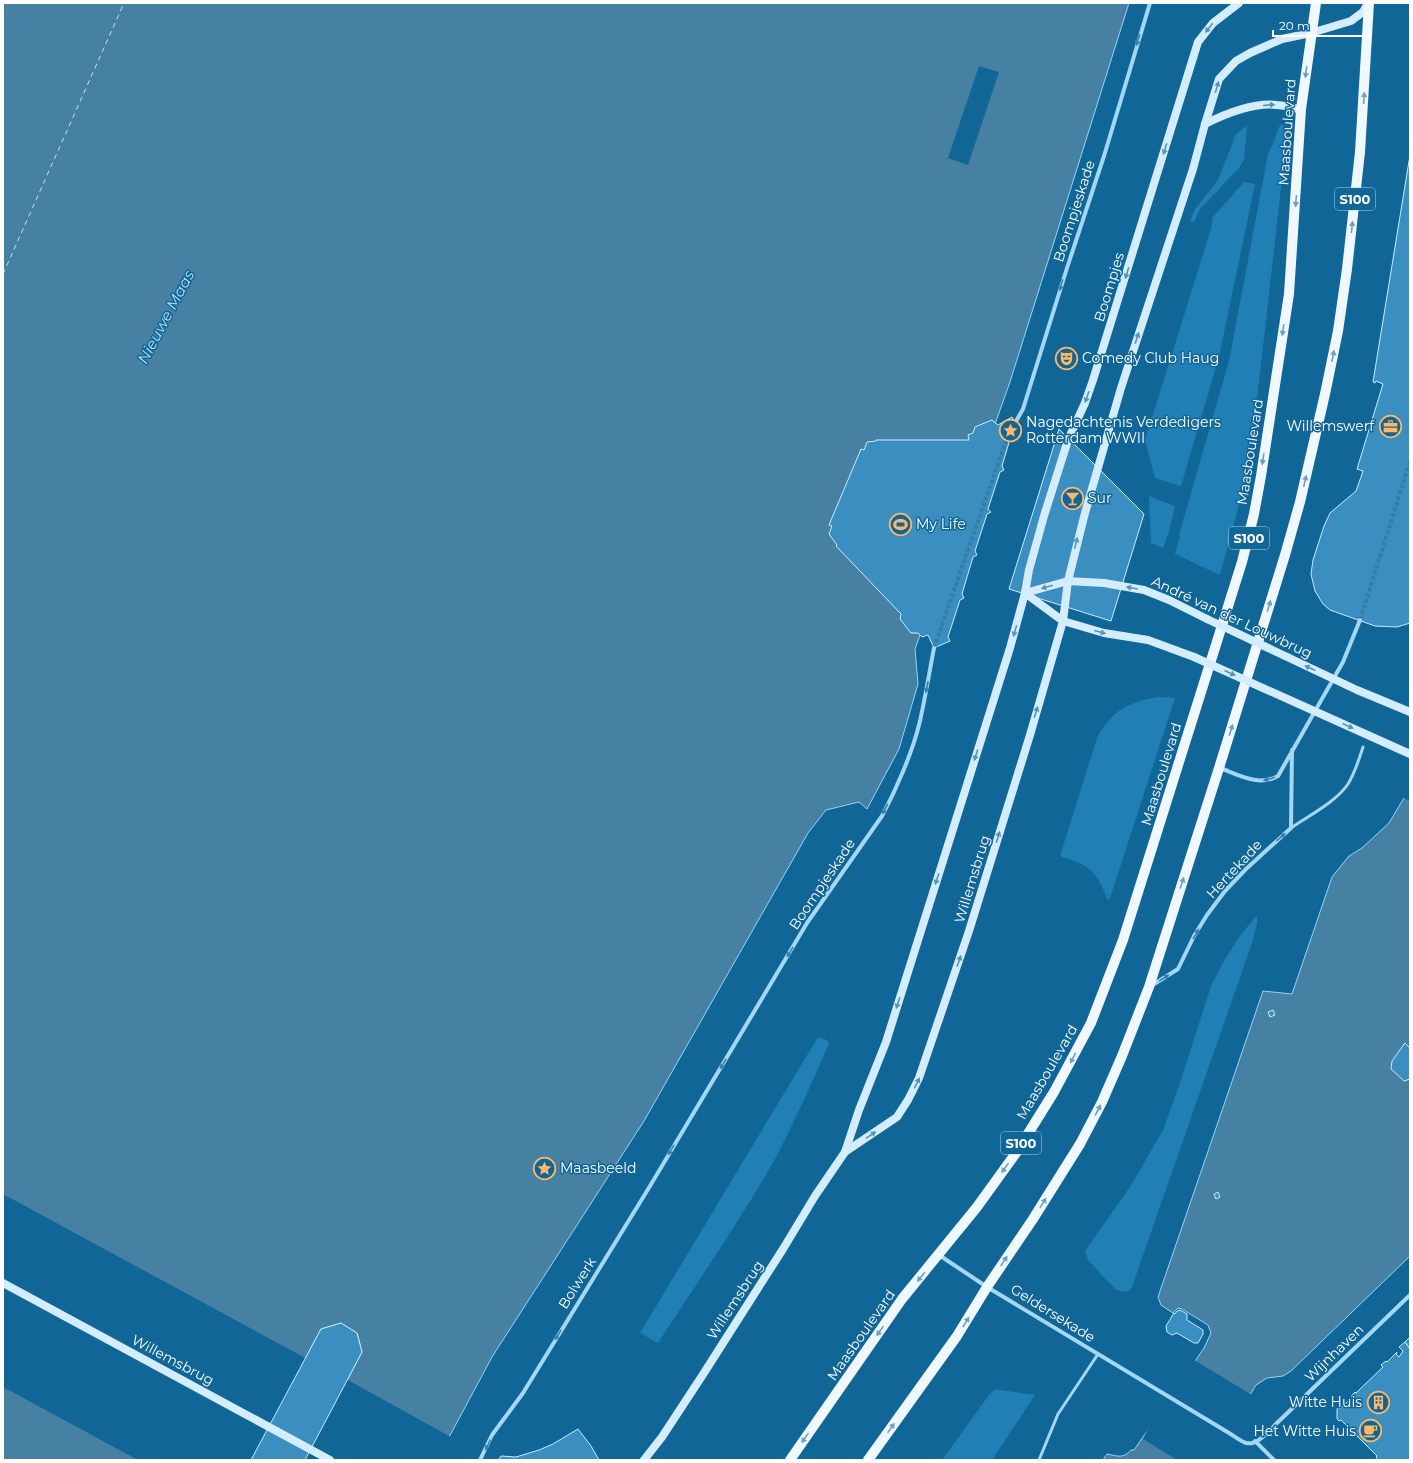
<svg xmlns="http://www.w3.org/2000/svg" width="1413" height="1463" font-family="Montserrat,sans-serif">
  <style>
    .green { fill: #207fb5 }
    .water { fill: #4681a4; stroke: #95d5f7 }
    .pier { fill: #116698 }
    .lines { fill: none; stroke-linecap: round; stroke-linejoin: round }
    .ferry { stroke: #b7e3fa; stroke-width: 1; stroke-dasharray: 5 4; stroke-linecap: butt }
    .building { fill: #3a8fc0; stroke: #cbebfe }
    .street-tunnel { stroke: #357da7; stroke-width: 4; stroke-dasharray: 4 2; stroke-linecap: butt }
    .lane { stroke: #a3d7f4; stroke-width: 3 }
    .street { stroke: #a3d7f4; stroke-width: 4 }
    .secondary { stroke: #d3edfd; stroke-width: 8 }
    .primary { stroke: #f0f8ff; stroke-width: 10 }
    .secondary-bridge { stroke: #d3edfd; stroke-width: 8 }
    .oneway { fill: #5595bb }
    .oneway2 { fill: #3682af }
    .oneway3 { fill: #6aa0c1 }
    .labels { text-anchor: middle; stroke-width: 3; stroke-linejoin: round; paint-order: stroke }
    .shield { fill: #116698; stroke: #b8d1e0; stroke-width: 1 }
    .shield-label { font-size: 13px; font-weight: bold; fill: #fff }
    .street-label { font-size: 14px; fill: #fff; stroke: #116698 }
    .poi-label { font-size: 14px; fill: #fff; stroke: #116698; text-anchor: start }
    .water-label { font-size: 15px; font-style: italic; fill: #b7e3fa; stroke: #116698 }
  </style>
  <rect width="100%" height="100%" fill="#116698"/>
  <g class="green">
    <path d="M1283,124L1287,135L1255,417L1240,501L1220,575L1175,554L1180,536L1179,535L1229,361L1268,154L1274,141L1280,125Z"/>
    <path d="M1247,126L1244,160L1238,169L1200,209L1194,222L1190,221L1195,209L1218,180L1236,134Z"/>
    <path d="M1244,182L1255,184L1219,357L1181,486L1155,478L1145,440L1211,229L1213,217Z"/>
    <path d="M1149,496L1175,506L1169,532L1163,548L1151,543Z"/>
    <path d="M1159,697L1175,698L1110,898L1108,901C1098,873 1090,864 1061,857V853L1097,738C1112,710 1128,702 1159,697Z"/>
    <path d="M1257,915V923L1252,943L1134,1281L1131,1289L1126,1292L1116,1290L1088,1260L1085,1251L1132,1184L1163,1130L1178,1089L1211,986L1224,961L1239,937Z"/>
    <path d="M818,1037L827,1040L829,1044C812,1082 796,1119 777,1155C741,1220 698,1281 658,1343L640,1333Z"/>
    <path d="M994,1390H1001L1035,1395L992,1460H942L989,1395Z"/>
  </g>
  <g class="water">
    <path d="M3,3H1129L1010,382L915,649L918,684L899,749L867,809L859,802L826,810L808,833L644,1121L492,1357L447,1441L305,1460L362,1352L357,1333L341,1323L321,1329L251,1460H3Z"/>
    <path d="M1410,773V1256L1291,1371L1283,1376L1267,1378L1256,1385L1210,1460H1103L1107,1454C1118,1456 1123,1459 1131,1450H1134L1204,1348L1211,1333L1208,1325L1182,1309L1178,1308L1173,1313L1161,1305L1158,1297L1263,991L1292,994L1332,877L1349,856L1362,848L1389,823L1404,798Z"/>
  </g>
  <g class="pier">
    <path d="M979,66L999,72L968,165L948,158Z"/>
    <path d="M1410,771V801L1402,797L1408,772Z"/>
    <path d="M3,1194L307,1359L253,1460H138L3,1387Z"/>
    <path d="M1194,1360L1252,1395L1212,1460H1177L1143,1439L1148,1428Z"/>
    <path d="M346,1379L451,1437L437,1460H303Z"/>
  </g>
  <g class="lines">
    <path class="ferry" d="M3,274L124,3"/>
  </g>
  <g class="building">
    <path d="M1410,155V623L1397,627L1375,626L1330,610L1323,604L1315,591L1311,574L1313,560L1324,526L1330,513L1356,491L1363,471L1357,469L1383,384L1376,381L1375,383L1373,382Z"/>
    <path d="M1012,417L1017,427L1013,429L1002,466L1004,470L1000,472L988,509L991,512L987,514L975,551L977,555L973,557L962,594L964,598L960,600L948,637L950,641L934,648L928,635L922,637L918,633H911L900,619L901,614L836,546L837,545L829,534L832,526L829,525L861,449L864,450L867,442L876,441V440H969L968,435L973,433L975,427L992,420L998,425Z"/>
    <path d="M1059,429L1144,514L1111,621L1009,589Z"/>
    <path d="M1273,1010L1275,1015L1270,1017L1268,1012Z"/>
    <path d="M1405,1043L1410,1048V1079L1404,1081L1391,1069L1392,1061Z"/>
    <path d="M1218,1192L1220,1197L1216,1199L1214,1194Z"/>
    <path d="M1180,1310L1187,1314V1320L1203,1330V1334L1198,1343H1194L1177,1333L1172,1335L1167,1332L1166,1326L1174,1313L1175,1314L1177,1311Z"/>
    <path d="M341,1323L357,1333L362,1352L305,1460H251L321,1329Z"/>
    <path d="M1410,1337V1349L1405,1342Z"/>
    <path d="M1405,1342L1410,1349V1460H1378L1376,1457L1377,1456L1356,1435L1355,1436L1351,1432L1352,1431L1341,1420L1339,1421L1337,1419V1409L1339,1407L1340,1409L1352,1397L1351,1396L1355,1392L1356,1393L1383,1367L1381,1365L1386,1361L1387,1362L1397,1352L1396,1354L1399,1357L1403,1351L1399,1347Z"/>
    <path d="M578,1429L591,1446L599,1460H498L501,1456L516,1457L539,1450L553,1444Z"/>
  </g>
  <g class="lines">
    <g class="street-tunnel">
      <path d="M1360,620L1410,461"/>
      <path d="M934,648L1010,429L1015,423"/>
    </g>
    <g class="lane">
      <path d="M1291,828C1308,816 1336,802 1348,784C1355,773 1359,759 1363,747"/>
      <path d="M1039,1460L1058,1414L1098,1354"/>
    </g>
    <g class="street">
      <path d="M1015,423L1023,409L1067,268L1104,156L1150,3"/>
      <path d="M1220,768C1239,775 1259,787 1278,776L1343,662L1360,620"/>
      <path d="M1151,986L1178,969L1194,936L1207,915L1225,891L1246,869L1291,828L1292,750"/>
      <path d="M939,1255L987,1287L1229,1433C1234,1436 1240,1441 1246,1443C1257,1446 1270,1430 1277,1423L1410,1295"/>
      <path d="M1255,1441L1274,1460"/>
      <path d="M480,1460L492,1435L523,1393L650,1186L807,923L882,816C896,790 912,753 919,725C925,700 929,674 934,648"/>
    </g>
    <g class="secondary">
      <path d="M1205,124C1225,114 1253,102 1277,105C1285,105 1293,109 1301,109"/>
      <path d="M1025,593L1068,581L1104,583L1144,590L1169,600L1207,619"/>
      <path d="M1025,593L1063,621L1104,633L1148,640L1194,657"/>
      <path d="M845,1152L897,1117L908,1100L919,1078L969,931L1030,735L1063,621L1068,581L1085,513L1121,388L1193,169L1205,124L1219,79L1236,61L1250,53L1282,39L1311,33L1351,21L1363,12L1368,3"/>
      <path d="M3,1283L330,1460"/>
      <path d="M644,1460L662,1437L702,1376L783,1249L815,1196L845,1152L859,1110L886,1042L1010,648L1025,593L1029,570L1044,516L1068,440L1085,403L1093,380L1198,42L1213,23L1239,3"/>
    </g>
    <g class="primary">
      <path d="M790,1460L902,1299L977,1207L1016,1153L1054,1092L1091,1023L1123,940L1242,562L1254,514L1261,476L1289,294L1301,109L1316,3"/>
      <path d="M868,1460L957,1336L987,1287L1033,1219L1080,1144L1102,1102L1122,1056L1149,987L1219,768L1285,555L1300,502L1325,394L1338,331L1347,269L1360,152L1369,3"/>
    </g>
    <g class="secondary-bridge">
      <path d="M1207,619L1357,690L1410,712"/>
      <path d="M1194,657L1410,754"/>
    </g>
  </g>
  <defs><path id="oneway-solid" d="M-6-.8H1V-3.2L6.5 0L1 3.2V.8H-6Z"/></defs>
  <g class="oneway">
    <use href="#oneway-solid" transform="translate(1209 28) rotate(129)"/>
    <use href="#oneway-solid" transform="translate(1217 87) rotate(-74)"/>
    <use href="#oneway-solid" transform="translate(1269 105) rotate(-5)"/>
    <use href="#oneway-solid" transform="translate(1165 149) rotate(107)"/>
    <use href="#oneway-solid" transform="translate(1127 273) rotate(107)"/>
    <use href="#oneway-solid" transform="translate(1137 338) rotate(-72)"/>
    <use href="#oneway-solid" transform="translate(1087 397) rotate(109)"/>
    <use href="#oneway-solid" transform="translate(1076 543) rotate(-76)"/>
    <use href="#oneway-solid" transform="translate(1047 587) rotate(164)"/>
    <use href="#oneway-solid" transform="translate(1132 588) rotate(-170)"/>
    <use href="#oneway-solid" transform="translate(1015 631) rotate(106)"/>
    <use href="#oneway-solid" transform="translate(1100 632) rotate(15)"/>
    <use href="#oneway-solid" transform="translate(1310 668) rotate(-155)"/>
    <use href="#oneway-solid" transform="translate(1230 673) rotate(24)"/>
    <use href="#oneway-solid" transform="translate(1036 712) rotate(-74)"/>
    <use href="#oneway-solid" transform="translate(1348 726) rotate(24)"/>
    <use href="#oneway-solid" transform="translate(976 755) rotate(108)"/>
    <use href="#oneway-solid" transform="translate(998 837) rotate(-73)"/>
    <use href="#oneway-solid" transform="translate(937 879) rotate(108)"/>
    <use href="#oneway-solid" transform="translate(959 961) rotate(-71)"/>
    <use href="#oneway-solid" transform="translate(898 1003) rotate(108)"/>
    <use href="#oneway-solid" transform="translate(917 1083) rotate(-64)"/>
    <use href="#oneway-solid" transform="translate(871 1135) rotate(-34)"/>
  </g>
  <g class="oneway2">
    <use href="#oneway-solid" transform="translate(1138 40) rotate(107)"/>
    <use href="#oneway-solid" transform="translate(1061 285) rotate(107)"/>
    <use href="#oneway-solid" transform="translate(927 687) rotate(101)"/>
    <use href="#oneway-solid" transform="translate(1269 779) rotate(164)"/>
    <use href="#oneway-solid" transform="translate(885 809) rotate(117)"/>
    <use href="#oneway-solid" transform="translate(1281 837) rotate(-41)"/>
    <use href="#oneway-solid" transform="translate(1196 934) rotate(-60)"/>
    <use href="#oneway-solid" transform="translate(790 952) rotate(121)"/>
    <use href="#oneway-solid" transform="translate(1164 978) rotate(-32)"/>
    <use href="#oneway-solid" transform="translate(723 1064) rotate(121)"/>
    <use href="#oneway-solid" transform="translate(671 1150) rotate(121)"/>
    <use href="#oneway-solid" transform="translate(558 1335) rotate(121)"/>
    <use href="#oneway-solid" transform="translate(488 1445) rotate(116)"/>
  </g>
  <g class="oneway3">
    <use href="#oneway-solid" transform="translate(1306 72) rotate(97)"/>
    <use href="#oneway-solid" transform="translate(1364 98) rotate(-86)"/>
    <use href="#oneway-solid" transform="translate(1296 201) rotate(94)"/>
    <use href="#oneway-solid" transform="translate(1352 227) rotate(-84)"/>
    <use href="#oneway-solid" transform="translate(1283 330) rotate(99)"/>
    <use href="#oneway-solid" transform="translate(1333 356) rotate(-79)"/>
    <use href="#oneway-solid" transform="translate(1263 459) rotate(99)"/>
    <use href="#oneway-solid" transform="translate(1305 481) rotate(-77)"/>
    <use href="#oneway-solid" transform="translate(1269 606) rotate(-73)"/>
    <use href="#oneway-solid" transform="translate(1231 730) rotate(-73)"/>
    <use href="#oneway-solid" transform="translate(1182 883) rotate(-72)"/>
    <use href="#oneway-solid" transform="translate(1073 1058) rotate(117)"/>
    <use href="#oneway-solid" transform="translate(1098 1110) rotate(-62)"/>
    <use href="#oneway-solid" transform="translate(1005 1168) rotate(125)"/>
    <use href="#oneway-solid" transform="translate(1043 1203) rotate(-58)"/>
    <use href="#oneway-solid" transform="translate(1004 1261) rotate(-57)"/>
    <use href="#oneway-solid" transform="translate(921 1277) rotate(129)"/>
    <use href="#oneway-solid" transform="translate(966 1322) rotate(-59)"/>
    <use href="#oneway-solid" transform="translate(880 1331) rotate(125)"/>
    <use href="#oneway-solid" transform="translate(891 1428) rotate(-55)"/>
    <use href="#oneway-solid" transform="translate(805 1438) rotate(125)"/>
  </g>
  <defs>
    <symbol id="theatre-ring" viewBox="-11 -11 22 22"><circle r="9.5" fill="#116698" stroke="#ffb666" stroke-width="1.5"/><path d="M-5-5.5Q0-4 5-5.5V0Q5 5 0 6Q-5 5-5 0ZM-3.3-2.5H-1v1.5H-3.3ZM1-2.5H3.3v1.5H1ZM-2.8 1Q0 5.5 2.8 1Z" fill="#ffb666"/></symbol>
    <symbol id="office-ring" viewBox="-11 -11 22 22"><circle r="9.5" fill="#116698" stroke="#ffb666" stroke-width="1.5"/><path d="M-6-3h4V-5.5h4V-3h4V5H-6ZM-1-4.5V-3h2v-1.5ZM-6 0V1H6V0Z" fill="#ffb666"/></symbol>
    <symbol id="sight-ring" viewBox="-11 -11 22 22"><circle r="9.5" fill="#116698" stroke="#ffb666" stroke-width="1.5"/><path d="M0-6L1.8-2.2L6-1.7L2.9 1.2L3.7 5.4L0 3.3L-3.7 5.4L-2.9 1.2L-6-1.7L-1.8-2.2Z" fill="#ffb666"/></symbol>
    <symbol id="bar-ring" viewBox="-11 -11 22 22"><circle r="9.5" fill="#116698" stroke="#ffb666" stroke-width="1.5"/><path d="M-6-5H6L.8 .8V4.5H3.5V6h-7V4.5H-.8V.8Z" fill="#ffb666"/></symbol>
    <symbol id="stadium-ring" viewBox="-11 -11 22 22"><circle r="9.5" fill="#116698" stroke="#ffb666" stroke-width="1.5"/><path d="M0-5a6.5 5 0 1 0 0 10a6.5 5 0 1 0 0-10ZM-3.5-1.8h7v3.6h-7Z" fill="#ffb666"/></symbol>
    <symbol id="building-ring" viewBox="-11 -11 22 22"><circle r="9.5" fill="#116698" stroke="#ffb666" stroke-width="1.5"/><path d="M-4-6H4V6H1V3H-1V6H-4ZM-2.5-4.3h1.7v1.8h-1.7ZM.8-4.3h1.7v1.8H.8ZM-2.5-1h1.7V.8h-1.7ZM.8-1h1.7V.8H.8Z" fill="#ffb666"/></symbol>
    <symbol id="cafe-ring" viewBox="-11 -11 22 22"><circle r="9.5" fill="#116698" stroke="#ffb666" stroke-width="1.5"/><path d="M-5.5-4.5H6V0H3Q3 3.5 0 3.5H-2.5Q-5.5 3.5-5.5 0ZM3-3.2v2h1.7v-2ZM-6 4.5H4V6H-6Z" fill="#ffb666"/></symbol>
  </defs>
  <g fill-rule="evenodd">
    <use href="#theatre-ring" x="1054" y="346" width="25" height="25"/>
    <use href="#office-ring" x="1378" y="414" width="25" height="25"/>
    <use href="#sight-ring" x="998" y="418" width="25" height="25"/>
    <use href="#bar-ring" x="1060" y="486" width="25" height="25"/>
    <use href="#stadium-ring" x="888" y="512" width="25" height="25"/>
    <use href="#sight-ring" x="532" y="1156" width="25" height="25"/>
    <use href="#building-ring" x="1366" y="1390" width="25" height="25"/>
    <use href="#cafe-ring" x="1358" y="1418" width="25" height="25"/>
  </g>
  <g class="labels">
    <g class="shield">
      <rect x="1335" y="188" width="40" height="22" rx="3"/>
      <rect x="1229" y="527" width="40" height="22" rx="3"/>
      <rect x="1001" y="1132" width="40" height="22" rx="3"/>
    </g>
    <g class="shield-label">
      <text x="1355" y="204">S100</text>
      <text x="1249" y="543">S100</text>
      <text x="1021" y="1148">S100</text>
    </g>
    <g class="street-label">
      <text transform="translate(1287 132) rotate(-86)" y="5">Maasboulevard</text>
      <text transform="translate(1074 211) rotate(-72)" y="5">Boompjeskade</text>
      <text transform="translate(1109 287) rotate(-73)" y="5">Boompjes</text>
      <text transform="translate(1250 452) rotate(-81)" y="5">Maasboulevard</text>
      <text transform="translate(1232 617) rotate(25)" y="5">André van der Louwbrug</text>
      <text transform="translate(1161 774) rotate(-73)" y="5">Maasboulevard</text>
      <text transform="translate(1234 869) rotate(-47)" y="5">Hertekade</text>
      <text transform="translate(972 879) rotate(-73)" y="5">Willemsbrug</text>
      <text transform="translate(822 884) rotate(-56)" y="5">Boompjeskade</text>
      <text transform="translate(1047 1072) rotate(-60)" y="5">Maasboulevard</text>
      <text transform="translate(577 1283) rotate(-58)" y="5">Bolwerk</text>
      <text transform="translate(735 1300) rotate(-57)" y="5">Willemsbrug</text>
      <text transform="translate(1053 1313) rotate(32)" y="5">Geldersekade</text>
      <text transform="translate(861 1335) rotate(-55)" y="5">Maasboulevard</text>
      <text transform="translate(1334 1353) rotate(-44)" y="5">Wijnhaven</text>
      <text transform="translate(173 1360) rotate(28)" y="5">Willemsbrug</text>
    </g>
    <g class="poi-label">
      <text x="1082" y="363">Comedy Club Haug</text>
      <text x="1026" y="427">Nagedachtenis Verdedigers<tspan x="1026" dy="16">Rotterdam WWII</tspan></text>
      <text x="1374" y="431" text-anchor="end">Willemswerf</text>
      <text x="1088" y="503">Sur</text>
      <text x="916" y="529">My Life</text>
      <text x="560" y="1173">Maasbeeld</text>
      <text x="1362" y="1407" text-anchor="end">Witte Huis</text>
      <text x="1356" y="1436" text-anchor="end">Het Witte Huis</text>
    </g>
    <g class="water-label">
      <text transform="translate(166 317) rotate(-62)" y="5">Nieuwe Maas</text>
    </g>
  </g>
  <rect width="1413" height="1463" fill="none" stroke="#ffffff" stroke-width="8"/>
  <path d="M1273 30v6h97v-6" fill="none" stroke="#ffffff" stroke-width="2"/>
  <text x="1279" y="30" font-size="12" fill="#ffffff" stroke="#116698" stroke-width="3" paint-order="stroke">20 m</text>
</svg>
